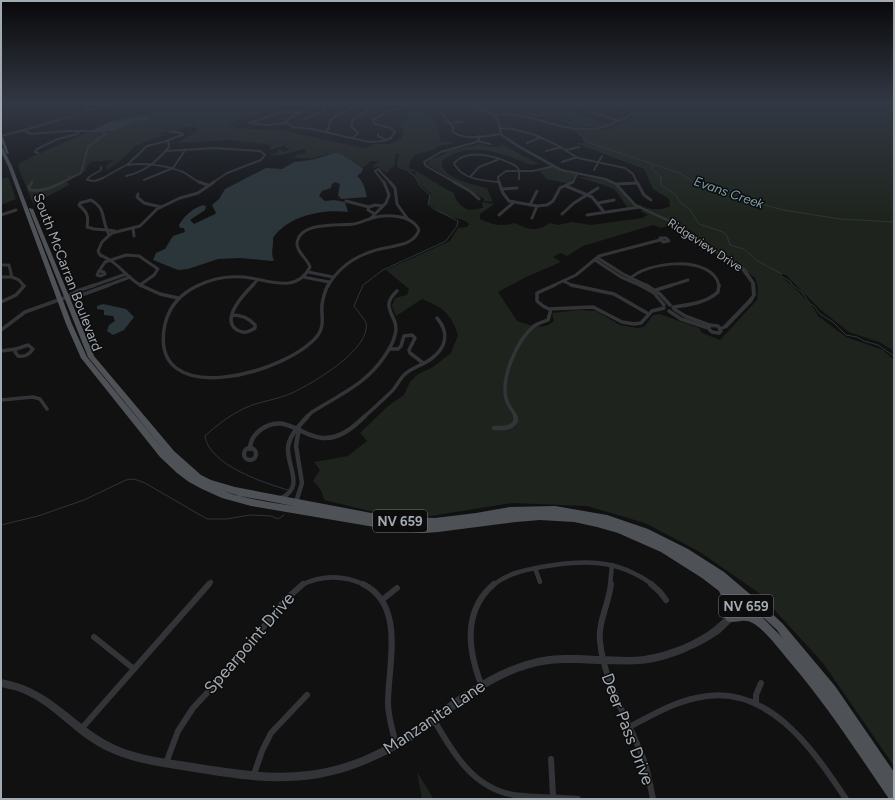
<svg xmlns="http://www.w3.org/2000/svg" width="895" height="800" font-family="Figtree,sans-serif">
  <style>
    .green { fill: #1e241d }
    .water { fill: #2b363a }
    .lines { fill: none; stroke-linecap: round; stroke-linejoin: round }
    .stream { stroke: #2b363a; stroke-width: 1 }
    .minor-far4 { stroke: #323437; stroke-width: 2 }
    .minor-far3 { stroke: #323437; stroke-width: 3 }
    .minor-far2 { stroke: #323437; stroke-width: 3.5 }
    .minor-far1 { stroke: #323437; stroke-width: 4.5 }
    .minor { stroke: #323437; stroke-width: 6 }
    .tertiary { fill: #323437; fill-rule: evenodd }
    .primary { fill: #4e5156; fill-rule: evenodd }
    .labels { text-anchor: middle; stroke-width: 3; stroke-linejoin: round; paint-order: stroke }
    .far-street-label { font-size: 12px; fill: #a3abb2; stroke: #0c0c0d }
    .far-water-label { font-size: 13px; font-style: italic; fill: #7ba0ac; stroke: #0c0c0d }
    .shield { fill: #0c0c0d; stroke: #767b80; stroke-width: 1 }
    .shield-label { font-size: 13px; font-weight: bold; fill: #a3abb2 }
    .street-label { font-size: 14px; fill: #a3abb2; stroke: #0c0c0d }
    .near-street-label { font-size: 17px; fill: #a3abb2; stroke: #0c0c0d }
  </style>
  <rect width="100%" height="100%" fill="#111112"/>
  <g class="green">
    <path d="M202,102H323L300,107L288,106L273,109L251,115L227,125L237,128L285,131L365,148L375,144H389L402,138L403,131L399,123L410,117L408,116L407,110L412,106L410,102H427V104H431L425,110C434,116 440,132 441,142H452V144L441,145L434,149L415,155L410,162L409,168C425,174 438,186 454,193C454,197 456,199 458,202C465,212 472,210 483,208L482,202L494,204L480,214V219C492,225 502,227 515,223C529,230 536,232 550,223L558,225L572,222L591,225L642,218L648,215L640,211L644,210L674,225L661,228L653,225L583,246L567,256L560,253L553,257L561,262L526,277L498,292L517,321C530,325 543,331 554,321L552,313L579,310L596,311L620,325L637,328L644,327L653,315L660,314L699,328L702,333L720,340L757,300L758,288L755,278L735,262L688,229L637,204C649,209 658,212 670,206L669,199L653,189L644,169L575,143H584V142L582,137L572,129L579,131L609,129L636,115V111L634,108L640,105L633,102H894V353L891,349L879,342L849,332L821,310L786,275L778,274L798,291L815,310L818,316L846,337L883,350L894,360V766L823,663L759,593L700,552L645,523L587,506L512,503L418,518L382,514L324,500L321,490L313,481L320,470L314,462L348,456L367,441L360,433L388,406L404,395L410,382L418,374L433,367L451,353L458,335C451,313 442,307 422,299L396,316L392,306L395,298L407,295L409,289L386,270L450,241L458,228L467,227L469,224C464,218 455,219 448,216C440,213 435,208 428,203L431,194L420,184L415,174L416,171L409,172L398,168L397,164L399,154H396L394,167L389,169L388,173L378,168L380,166L374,168L373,167L378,161H370L364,167C341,155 337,149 311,159L307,158H295L298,153L299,155L305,153L306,150L303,149L282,155H268L279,152L277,151L279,149L284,152L289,150L285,146L288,144L271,150L270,148L272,145L230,140L177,143L197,131L198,129L196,127L192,126L161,133L159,135L171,134C162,136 134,144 130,151C126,156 116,165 106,171L107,167L105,166L114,160L90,162L85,171L67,181L69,185L33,204L18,167L21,162C50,148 80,136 109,122C120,116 139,115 152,114L154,110Z"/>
    <path d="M524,102H557L581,115L609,124L604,126L577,128L573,125L571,120L545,114Z"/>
    <path d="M480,144L490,147H501L503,145L539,164C526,166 527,162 516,159C491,150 464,143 442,161C439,177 474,185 487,188L493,202L484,201V199L428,165L427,163L431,159L439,157L448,151Z"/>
    <path d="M554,166L577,174L569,184L547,179L539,171Z"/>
    <path d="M8,177L16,199L1,205V179Z"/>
    <path d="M578,177H583L604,180L616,185L634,206L627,207L616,191L612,188Z"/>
    <path d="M417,772L433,798L434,799H422Z"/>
  </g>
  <g class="water">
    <path d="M143,116L147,117V120L134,122L115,131L94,130L110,122Z"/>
    <path d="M335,153L341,154L363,168L362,172L357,176C364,182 365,189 367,197L341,199L338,195L340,184L335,182L332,184L331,188L322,191L319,196L325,201L334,200L345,202L348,212C322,209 288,216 273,238C274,246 270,253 274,260L272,261L240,258L218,259L188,269L178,270L153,260L156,253L165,249L173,236L185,232L184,228H180L179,225C184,216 194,207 204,205L206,207L205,210L190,220L194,224L215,214L216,213L212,205L219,199L225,189L266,168L282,169L294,162L311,160Z"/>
    <path d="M103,304L126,309L134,317L124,330L113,335L107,331L109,325L115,321L113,316L104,315V310L97,309V306Z"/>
  </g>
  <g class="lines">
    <g class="stream">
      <path d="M8,107L14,102"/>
      <path d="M451,108L464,112L481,111"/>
      <path d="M485,110C495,108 507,108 517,110C526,112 532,116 542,116V113L532,106L531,102"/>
      <path d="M542,115L569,122L572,128"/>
      <path d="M574,129L590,143L680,173L696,184L732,191L765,205L783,210L840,219L894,222"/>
      <path d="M652,165V169L661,177V185L676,195L680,202L690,210L699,224L723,232L727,236L730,245L744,249L756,260L780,273L781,276L791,282V284L802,292L810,304L814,306L820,314L833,322L846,335L857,337L864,341L878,345L894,356"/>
      <path d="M67,177L71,176"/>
      <path d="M288,490C264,483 209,465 205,436C217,425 230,415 245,408C260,401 277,400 292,393C313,383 372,349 366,322L354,306L363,285L383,270L446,241L457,226L458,221L434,209L428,204L430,195L420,186L415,176L409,172"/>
      <path d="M1,525L38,516L84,500L126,480L134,479L145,483L207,519H227L250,515L271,516L278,519L284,515"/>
    </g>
    <g class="minor-far4">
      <path d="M356,102C334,105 301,104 286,122L293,127L312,129L369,142L384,141L391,138L395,132L391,128L375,124L373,120L386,112L402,108L407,105L406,102"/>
      <path d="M377,102H388"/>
      <path d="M472,102L480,105L477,108"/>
      <path d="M572,102L591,112L619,121"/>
      <path d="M467,107L471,106"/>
      <path d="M433,110L441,113L453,127V132C466,141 486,136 501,134"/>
      <path d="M494,115C537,109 569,143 614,123C621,120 627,118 633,113L629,108L610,102"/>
      <path d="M305,119L324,111L326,107"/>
      <path d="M286,123L267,125L249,123L282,112H301"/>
      <path d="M449,123L462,122"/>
      <path d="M499,128L513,129L535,135L555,144L578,158L625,168L633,174L637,183"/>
      <path d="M23,130L31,134L67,131H103L105,134L88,147L81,173L61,183"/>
      <path d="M325,132L329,128L330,120L351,108L353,103"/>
      <path d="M378,134V136L386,140"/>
      <path d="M353,138L358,133L351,126L353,120L378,103"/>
      <path d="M478,141L490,144"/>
      <path d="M527,143L539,138"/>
      <path d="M566,150L579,147"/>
      <path d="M166,151L215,148L260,151L265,155L261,160L227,173L212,183"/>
      <path d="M546,151L561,147"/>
      <path d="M38,153L35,152L37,149L58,139L77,134L81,130"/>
      <path d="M562,162L577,157"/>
      <path d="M128,165C144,162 168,166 183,172C190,175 194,181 202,183"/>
      <path d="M101,167V170L89,177L87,180L95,181L103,178L128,164L147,146L167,141"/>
      <path d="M594,170L602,156"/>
      <path d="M126,176C145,172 157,161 169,147L168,140L183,135L182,133L170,132L176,131"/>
      <path d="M471,176L479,167L497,160"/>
      <path d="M144,180L173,168L186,149"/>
      <path d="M499,182C484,181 460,179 454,163C469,147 499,157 516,166L519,170V179"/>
      <path d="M384,183L375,171L378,169L391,183"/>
      <path d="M456,183L426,166L424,162L441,152L476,142L479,140V136"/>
      <path d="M499,183L498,177L506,171H533L554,166"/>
      <path d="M570,183L573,182L577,174"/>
      <path d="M634,183H637"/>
    </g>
    <g class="minor-far3">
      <path d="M32,182L29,187L30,190C42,192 53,187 63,182"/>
      <path d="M199,182L208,185"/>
      <path d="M390,182L395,188L397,204L407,218"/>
      <path d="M454,182L470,191L479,199"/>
      <path d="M499,182L503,193L509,201L537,206L547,205L553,201L560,188L573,182"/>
      <path d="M637,182L644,195L651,200"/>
      <path d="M616,184L637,183"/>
      <path d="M566,186L592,197L604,212"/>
      <path d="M501,189L517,188"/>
      <path d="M138,194L137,197L144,203L161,207"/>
      <path d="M91,200C106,209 101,216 107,230L94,229L87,227C89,216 87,212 79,205L80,203Z"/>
      <path d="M346,201L369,207"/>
      <path d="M598,203L614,200"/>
      <path d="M530,205L537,191"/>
      <path d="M375,214L368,210L369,207L375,205L383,206"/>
      <path d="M562,214L574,203L598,188"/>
      <path d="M1,215L16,210"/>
      <path d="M499,215L514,202"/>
      <path d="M587,215L640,207"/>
      <path d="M371,218L386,203L389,195L384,182"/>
      <path d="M532,218L537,206"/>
      <path d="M133,228L134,236"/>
      <path d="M107,230L115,231"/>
      <path d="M107,230L109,235"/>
      <path d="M660,238H666L669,241L663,242Z"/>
      <path d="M598,258L623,274L648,286"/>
      <path d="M595,260L621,277L642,286"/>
      <path d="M1,265H9L12,277H1"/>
      <path d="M99,271L104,272L105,274L100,276L97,275Z"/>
      <path d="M99,271L105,262L126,255L139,256L158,269L154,275L140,285"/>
      <path d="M308,272L333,277"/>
      <path d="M12,277L19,280L24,286"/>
      <path d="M303,277L329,282"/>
      <path d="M629,280C644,261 714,254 719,286"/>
      <path d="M563,281L574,286"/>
      <path d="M92,286L126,274"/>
      <path d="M106,286L130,277"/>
      <path d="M142,286C125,277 119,262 100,255L98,251L102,242L112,233L140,226L157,209L180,198L198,193L214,182"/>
      <path d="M197,286C211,279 228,276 243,277C267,279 296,295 310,267C308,259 296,252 297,243C300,221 339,226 354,224C360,223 366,220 372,218C386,214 412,214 419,230C413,248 389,245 373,251C354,257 338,268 328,286"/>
      <path d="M252,286L258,279"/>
      <path d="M552,286L576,275L599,256L660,240"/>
      <path d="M669,286L688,280"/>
    </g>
    <g class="minor-far2">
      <path d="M140,285L160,294L178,298"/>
      <path d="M199,285C182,293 170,304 165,324C146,412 288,374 318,335C325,326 321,315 322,305C323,298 325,291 328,285"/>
      <path d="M555,285L537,293V301L543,306L549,309L593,307L622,322L634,324L641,323L652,311L664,308"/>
      <path d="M571,285L614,294L647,313"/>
      <path d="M640,285L654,293L664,305"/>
      <path d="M646,285L660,294L670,305"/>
      <path d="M656,290L672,285"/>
      <path d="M68,297H76L109,285"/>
      <path d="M1,302L16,295L24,286L23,285"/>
      <path d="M673,307C689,305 706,303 718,292L719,285"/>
      <path d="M674,309L685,316L709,325"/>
      <path d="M669,311L681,319L708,328"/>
      <path d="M232,315C241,315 249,318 255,325V328C249,332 244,334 237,330C220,319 244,294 253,285"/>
      <path d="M709,325L718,326L721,331L719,333L712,332L709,329Z"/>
      <path d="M1,330L25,312L67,297L77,291L95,285"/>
      <path d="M28,345L33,349C29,355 25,357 18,356L15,352L16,349Z"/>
      <path d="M389,349H398L401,346L404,336L412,335L415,338L409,350L410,353L423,363"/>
      <path d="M1,351L16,349"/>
      <path d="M1,400L33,397L40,399L47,409"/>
      <path d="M307,417L312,412C339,395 366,384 384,357C389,350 393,343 395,335C401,316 377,309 397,291"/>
      <path d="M364,417C374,408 384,399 393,390C397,385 400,379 404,375C411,368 423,365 431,359C446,348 450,333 437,318"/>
      <path d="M516,417C513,410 507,405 506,398C501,377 517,340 534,326C538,323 543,322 548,320L551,309"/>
    </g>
    <g class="minor-far1">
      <path d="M494,428C503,428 511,429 516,421L515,416"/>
      <circle cx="250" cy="454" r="6"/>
      <path d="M250,449C250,441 253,436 259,431C284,411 300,437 323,438C340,439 354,427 365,416"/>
      <path d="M281,498C305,487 287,467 288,448C289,435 300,425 308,416"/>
      <path d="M296,502L302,483L296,446L299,428"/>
      <path d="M535,568L540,582"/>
      <path d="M208,585L211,582"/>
      <path d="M301,585C322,575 344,575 365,585"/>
      <path d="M493,585C507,574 524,570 541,567C583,560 617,558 653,585"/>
      <path d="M610,585L612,565"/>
    </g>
    <g class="minor">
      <path d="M363,584C406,605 388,665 388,703C388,717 393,731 396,745"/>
      <path d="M611,584C609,603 598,622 600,641C604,683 628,719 643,758C648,771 650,785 653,799"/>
      <path d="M651,584L660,592L666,600"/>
      <path d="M382,600L397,588"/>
      <path d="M94,637L134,669"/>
      <path d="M481,684C468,650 463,610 494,584"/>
      <path d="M756,704V695L761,683"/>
      <path d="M434,720C453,753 473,788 514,795C535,798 557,797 578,799"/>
      <path d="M629,727C651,716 672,703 696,698C767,681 812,748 846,799"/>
      <path d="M82,728L209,584"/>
      <path d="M551,759L553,796"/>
      <path d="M166,763L178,731L193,708L234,664L284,601L303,584"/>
      <path d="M253,777L262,751L271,733L307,695"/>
    </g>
    <g class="tertiary">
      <path d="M114,102H120L29,130L1,137V135L85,112V110Z"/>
      <path d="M462,102H466L495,114L499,120L502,134L519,145L562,169L606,178L617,183L636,204L679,224L746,269L755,283L756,295L752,302L727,328L721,330L719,329V327L723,326L748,300L752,295L751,283L742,271L677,226L634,206L615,185L604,180L560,171L517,147L500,135L497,120L493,116Z"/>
      <path d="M743,600L746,601L747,604L746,607C737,616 729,625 720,633C699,648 666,662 640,664C627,665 613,664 599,664C577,663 552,661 530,668C490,679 459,707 426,731C406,745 384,757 361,766C299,790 251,781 188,771C157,766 125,762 98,746C72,731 52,706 25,694C17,690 9,689 1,687V679C12,681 22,684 32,689C59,702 79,725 105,740C129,754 159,758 187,762C250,772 300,782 362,757C423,732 466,677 530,660C552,653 576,655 599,656C613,656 629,658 644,656C668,652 695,642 714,627C724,619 732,610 740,601Z"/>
    </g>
    <g class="primary">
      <path d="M1,136L3,137L9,154L6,153L1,141Z"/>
      <path d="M1,147L3,148L12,166L72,324L87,357L168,455L88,357L29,209V208L33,209L94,356L174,451L201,475L211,480L235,487L387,516L435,518L476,513L510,507L555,506L607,515L648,529L688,549L724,572L764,606L783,624L835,686L894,772V799H889C857,752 826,704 789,661C780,650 767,633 756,625C743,616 735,625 727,621L725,618L724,603L719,591L702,578L661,552L618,533L597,527L574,522L540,520L516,522L438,532L425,533L398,531L251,506L222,498L202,489L189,482L177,473L160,457L81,358L66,324L8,166L1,152ZM224,491L235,495L294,506C271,503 247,499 224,491ZM734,604L742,611L734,612ZM754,609L777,630L784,640L781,636Z"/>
    </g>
  </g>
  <linearGradient id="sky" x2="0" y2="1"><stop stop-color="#09090a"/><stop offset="0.48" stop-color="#323844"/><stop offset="1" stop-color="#323844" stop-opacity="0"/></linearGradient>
  <rect width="895" height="214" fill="url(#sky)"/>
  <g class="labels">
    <g class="far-street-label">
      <text transform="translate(705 245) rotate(33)" y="4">Ridgeview Drive</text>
    </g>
    <g class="far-water-label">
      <text transform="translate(729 192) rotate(19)" y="5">Evans Creek</text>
    </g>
    <g class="shield">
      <rect x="373" y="510" width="54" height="22" rx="3"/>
      <rect x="719" y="595" width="54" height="22" rx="3"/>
    </g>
    <g class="shield-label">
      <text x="400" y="526">NV 659</text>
      <text x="746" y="611">NV 659</text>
    </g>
    <g class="street-label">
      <text transform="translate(68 272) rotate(69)" y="5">South McCarran Boulevard</text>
    </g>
    <g class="near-street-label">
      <text transform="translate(249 643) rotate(-49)" y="6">Spearpoint Drive</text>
      <text transform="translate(434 717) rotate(-34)" y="6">Manzanita Lane</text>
      <text transform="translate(628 729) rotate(69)" y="6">Deer Pass Drive</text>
    </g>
  </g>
  <rect width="895" height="800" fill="none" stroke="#a3abb2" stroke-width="4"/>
</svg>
